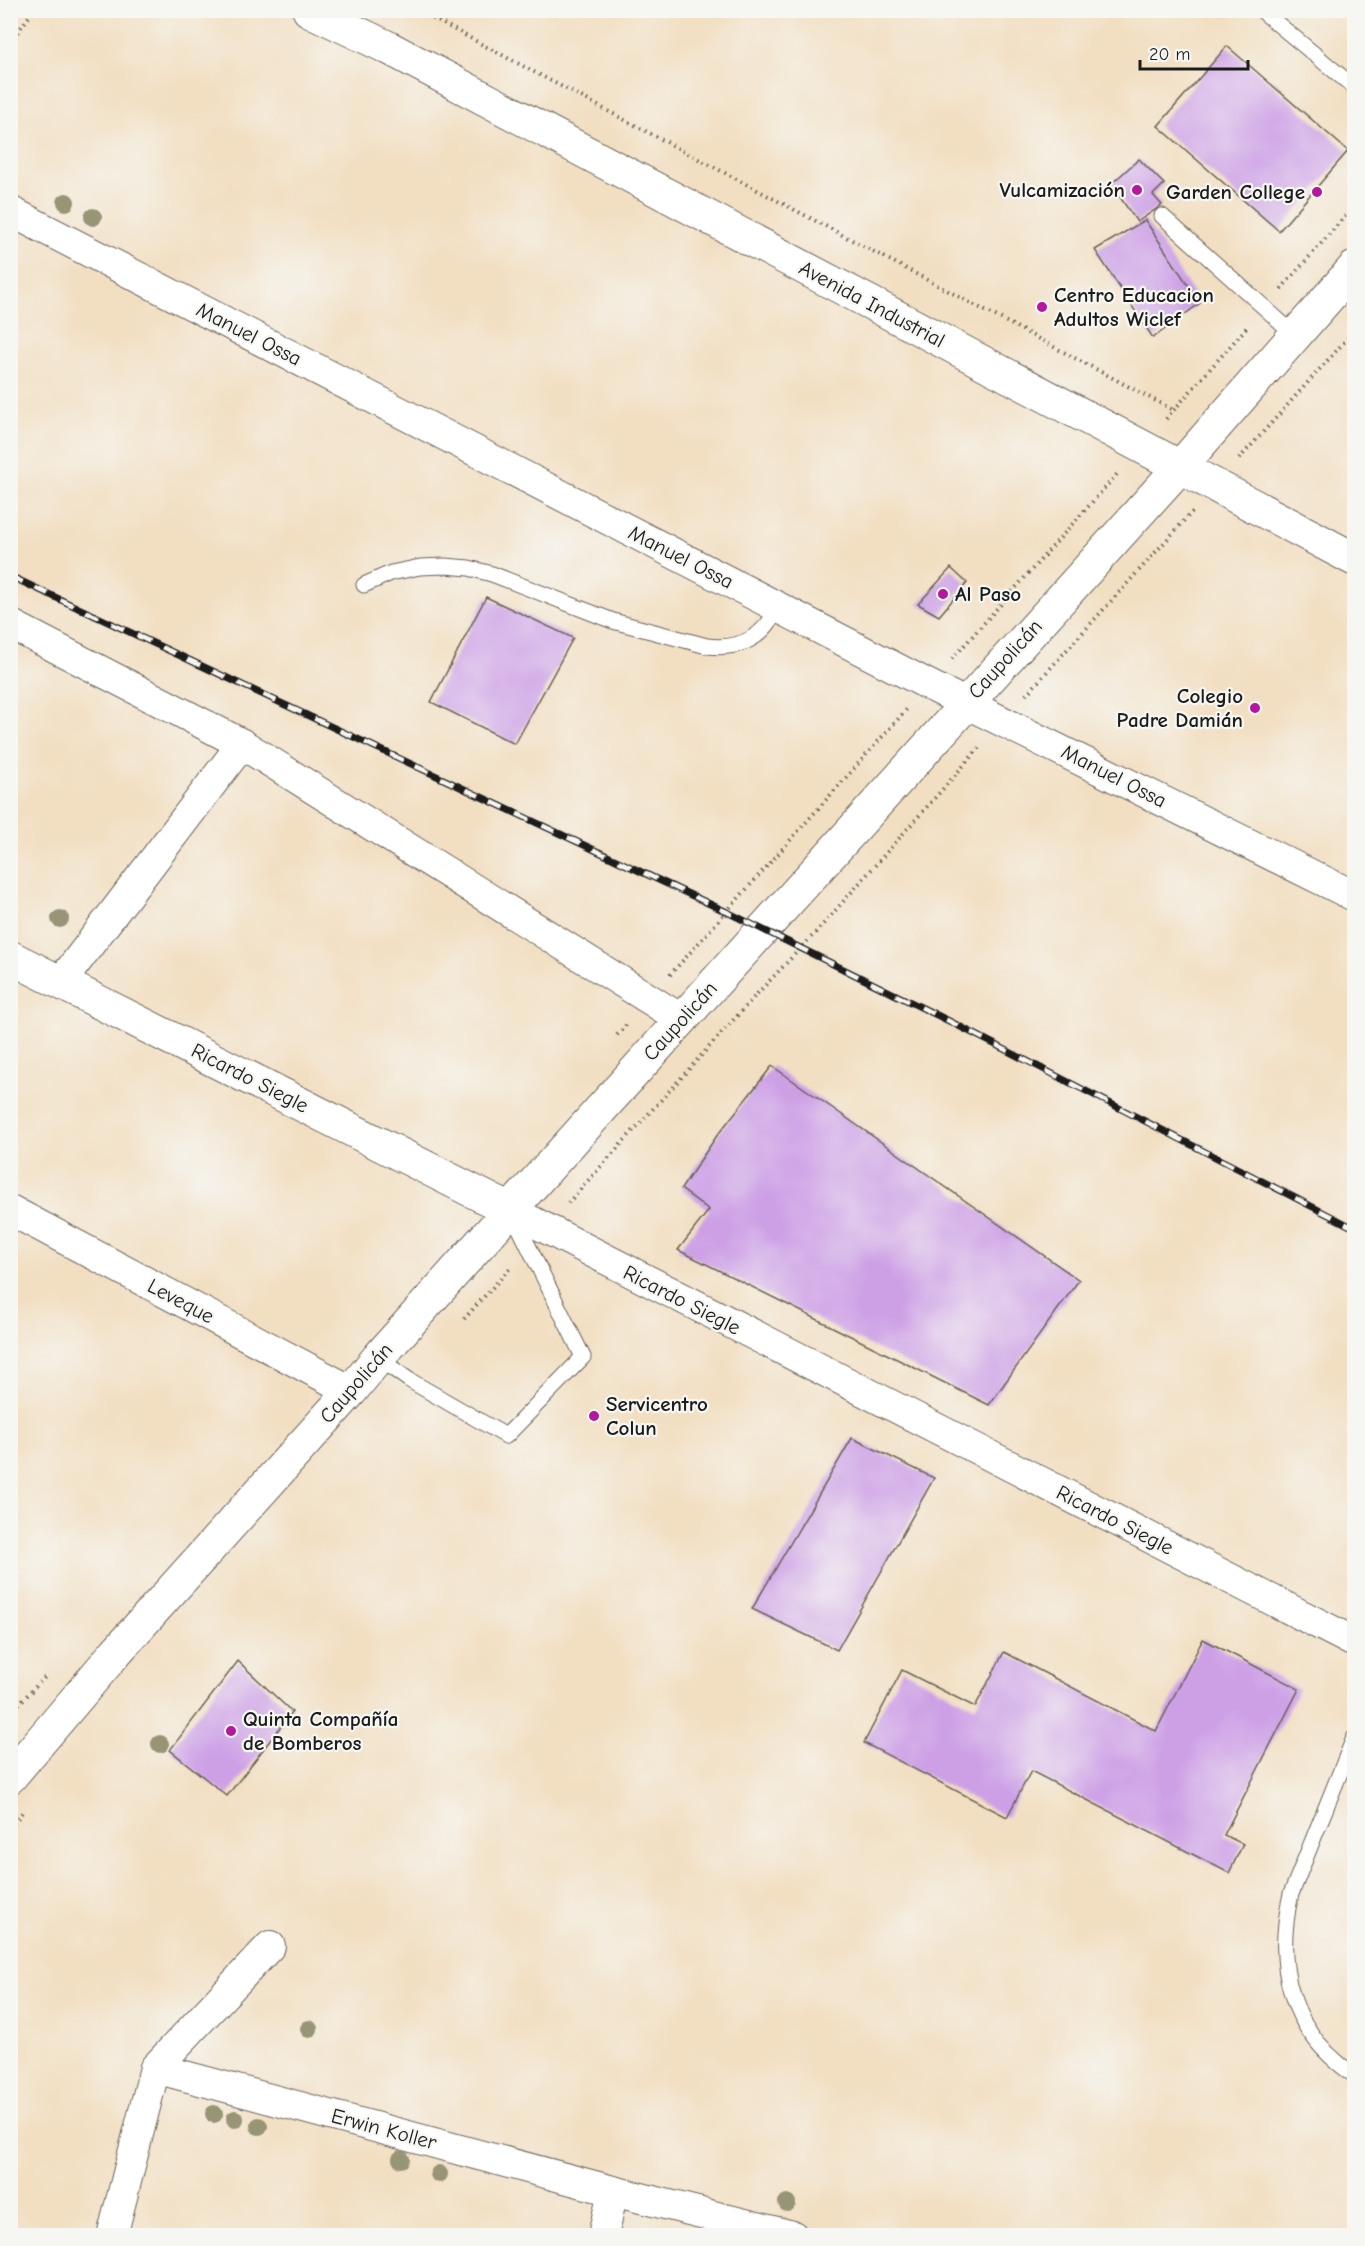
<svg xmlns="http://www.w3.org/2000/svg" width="1365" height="2246" font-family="'Comic Neue',sans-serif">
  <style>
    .building { fill: #cda0e6 }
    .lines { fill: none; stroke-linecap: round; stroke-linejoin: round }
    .service-casing { stroke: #676056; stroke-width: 17 }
    .minor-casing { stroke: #676056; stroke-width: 32 }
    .tertiary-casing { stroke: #676056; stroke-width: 35 }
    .secondary-casing { stroke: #676056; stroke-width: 35 }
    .path { stroke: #676056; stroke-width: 4; stroke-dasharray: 1.5 4.5; stroke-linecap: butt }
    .service { stroke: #fff; stroke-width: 15 }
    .minor { stroke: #fff; stroke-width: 30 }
    .tertiary { stroke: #fff; stroke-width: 33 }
    .secondary { stroke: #fff; stroke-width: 33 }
    .rail-casing { stroke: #1c1c1c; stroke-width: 7 }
    .rail { stroke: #f6f6f2; stroke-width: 4.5; stroke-dasharray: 14; stroke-linecap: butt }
    .tree { fill: #989476 }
    .poi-dot { fill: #b5179e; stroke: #f6f6f2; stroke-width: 2 }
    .labels { text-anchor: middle; stroke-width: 4.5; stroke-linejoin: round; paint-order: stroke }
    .poi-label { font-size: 21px; font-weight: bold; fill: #1c1c1c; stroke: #f6f6f2; text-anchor: start }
    .street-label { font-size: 21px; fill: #1c1c1c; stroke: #f6f6f2 }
  </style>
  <rect width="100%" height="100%" fill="#f6f6f2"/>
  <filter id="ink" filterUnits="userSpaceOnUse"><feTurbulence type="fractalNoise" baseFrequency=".0167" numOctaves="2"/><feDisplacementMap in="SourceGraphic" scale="12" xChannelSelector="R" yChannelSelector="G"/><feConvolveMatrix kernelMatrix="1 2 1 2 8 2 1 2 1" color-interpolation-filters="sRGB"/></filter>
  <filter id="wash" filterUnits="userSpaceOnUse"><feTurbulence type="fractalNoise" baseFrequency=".008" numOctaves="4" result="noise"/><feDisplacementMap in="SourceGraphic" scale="24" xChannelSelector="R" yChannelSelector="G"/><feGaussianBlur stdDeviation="1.35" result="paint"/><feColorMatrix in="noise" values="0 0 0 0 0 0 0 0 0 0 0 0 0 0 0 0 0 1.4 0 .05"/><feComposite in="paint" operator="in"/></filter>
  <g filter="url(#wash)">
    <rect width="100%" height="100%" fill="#f2dfc2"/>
    <g id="blocks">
      <g class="building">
        <path d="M1227,46L1348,151L1279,231L1158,126Z"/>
        <path d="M1139,159L1164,184L1153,195L1162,205L1137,222L1111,184Z"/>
        <path d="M1145,220L1200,303L1153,338L1095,250Z"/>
        <path d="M951,568L967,583L939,616L918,604Z"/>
        <path d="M486,597L573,638L515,744L431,702Z"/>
        <path d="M772,1066L1079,1280L989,1405L678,1250L709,1210L681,1189L716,1137Z"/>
        <path d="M852,1438L934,1478L837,1650L752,1609Z"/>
        <path d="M1203,1639L1299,1689L1224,1835L1243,1844L1229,1873L1031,1771L1007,1817L864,1743L902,1670L975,1707L1004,1652L1156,1731Z"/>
        <path d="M238,1661L292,1712L227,1796L170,1750Z"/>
      </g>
    </g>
  </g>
  <g filter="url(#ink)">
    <use href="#blocks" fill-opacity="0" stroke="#676056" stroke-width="1.5"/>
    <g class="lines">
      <defs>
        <g id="service">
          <path d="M1261,10L1354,87"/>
          <path d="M1162,216L1295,335"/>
          <path d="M364,585L391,573L420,567L445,566L469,568L492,574L613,621L707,646C740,650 764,638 778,607"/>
          <path d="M378,1358L409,1380L506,1436L583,1357L513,1215"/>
          <path d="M1354,1738L1291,1894C1274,1966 1290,2032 1354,2075"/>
        </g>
        <g id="minor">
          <path d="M10,211L929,685L1354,896"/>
          <path d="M10,624L242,744L681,1019"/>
          <path d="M61,982L242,744"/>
          <path d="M10,1210L351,1391"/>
          <path d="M510,1210L1354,1642"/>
          <path d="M155,2068L613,2191L793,2236"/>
          <path d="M112,2236L155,2068L270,1946"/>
          <path d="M603,2236L613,2191"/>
        </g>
        <path id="tertiary" d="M10,1777L116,1652L351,1391L378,1358L510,1210"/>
        <g id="secondary">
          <path d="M309,10L389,48L1354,559"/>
          <path d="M10,957L510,1210L1180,467L1354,268"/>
        </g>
      </defs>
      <use href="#service" class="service-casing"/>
      <use href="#minor" class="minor-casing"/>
      <use href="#tertiary" class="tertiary-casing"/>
      <use href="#secondary" class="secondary-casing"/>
      <g class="path">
        <path d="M417,10L1175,411"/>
        <path d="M10,42L34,10"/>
        <path d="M1281,289L1354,206"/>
        <path d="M1166,419L1248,326"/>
        <path d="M1239,459L1354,331"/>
        <path d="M952,659L1119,472"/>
        <path d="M1026,695L1192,512"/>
        <path d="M670,975L907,709"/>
        <path d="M617,1035L628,1023"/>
        <path d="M568,1203L755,996L818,930L979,748"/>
        <path d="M464,1319L511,1267"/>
        <path d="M10,1713L45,1677"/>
        <path d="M10,1828L24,1810"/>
      </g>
      <use href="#service" class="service"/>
      <use href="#minor" class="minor"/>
      <use href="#tertiary" class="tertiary"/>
      <use href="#secondary" class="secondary"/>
      <defs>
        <path id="rail" d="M10,576L727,912L949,1021L1354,1228"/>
      </defs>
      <use href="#rail" class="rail-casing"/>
      <use href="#rail" class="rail"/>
    </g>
    <g class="tree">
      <circle cx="66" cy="202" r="9"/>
      <circle cx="93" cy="217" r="9"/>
      <circle cx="60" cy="919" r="9"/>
      <circle cx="160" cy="1744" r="9"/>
      <circle cx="309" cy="2029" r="9"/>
      <circle cx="214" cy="2114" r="9"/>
      <circle cx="235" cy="2119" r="9"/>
      <circle cx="259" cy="2126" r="9"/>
      <circle cx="401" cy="2159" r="9"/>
      <circle cx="439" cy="2174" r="9"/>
      <circle cx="787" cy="2203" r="9"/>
    </g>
  </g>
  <g class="poi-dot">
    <circle cx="1137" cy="190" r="6"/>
    <circle cx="1317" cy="192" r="6"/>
    <circle cx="1042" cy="307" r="6"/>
    <circle cx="943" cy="594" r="6"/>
    <circle cx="1255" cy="708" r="6"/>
    <circle cx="594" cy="1416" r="6"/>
    <circle cx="231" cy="1731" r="6"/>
  </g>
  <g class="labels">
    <g class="poi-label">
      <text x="1125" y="197" text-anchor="end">Vulcamización</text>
      <text x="1305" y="199" text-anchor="end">Garden College</text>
      <text x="1054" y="302">Centro Educacion<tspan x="1054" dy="24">Adultos Wiclef</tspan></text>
      <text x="955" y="601">Al Paso</text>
      <text x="1243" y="703" text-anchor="end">Colegio<tspan x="1243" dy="24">Padre Damián</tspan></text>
      <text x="606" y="1411">Servicentro<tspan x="606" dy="24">Colun</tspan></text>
      <text x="243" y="1726">Quinta Compañía<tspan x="243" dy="24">de Bomberos</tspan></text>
    </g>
    <g class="street-label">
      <text transform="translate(872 304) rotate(28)" y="7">Avenida Industrial</text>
      <text transform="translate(249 334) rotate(27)" y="7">Manuel Ossa</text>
      <text transform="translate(681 557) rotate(27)" y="7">Manuel Ossa</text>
      <text transform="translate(1005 659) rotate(-48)" y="7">Caupolicán</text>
      <text transform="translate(1114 776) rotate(27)" y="7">Manuel Ossa</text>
      <text transform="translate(680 1021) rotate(-48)" y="7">Caupolicán</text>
      <text transform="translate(250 1078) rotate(27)" y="7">Ricardo Siegle</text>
      <text transform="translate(682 1300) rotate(27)" y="7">Ricardo Siegle</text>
      <text transform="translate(181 1301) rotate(28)" y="7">Leveque</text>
      <text transform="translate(356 1383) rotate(-49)" y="7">Caupolicán</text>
      <text transform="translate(1115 1520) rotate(27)" y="7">Ricardo Siegle</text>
      <text transform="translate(384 2129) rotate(15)" y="7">Erwin Koller</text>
    </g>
  </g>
  <rect width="1365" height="2246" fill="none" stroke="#f6f6f2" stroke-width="36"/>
  <path d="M1140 60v9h108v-9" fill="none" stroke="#1c1c1c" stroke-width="3"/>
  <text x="1149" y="60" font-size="18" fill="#1c1c1c" stroke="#f6f6f2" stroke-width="4.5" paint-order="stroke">20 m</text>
</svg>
